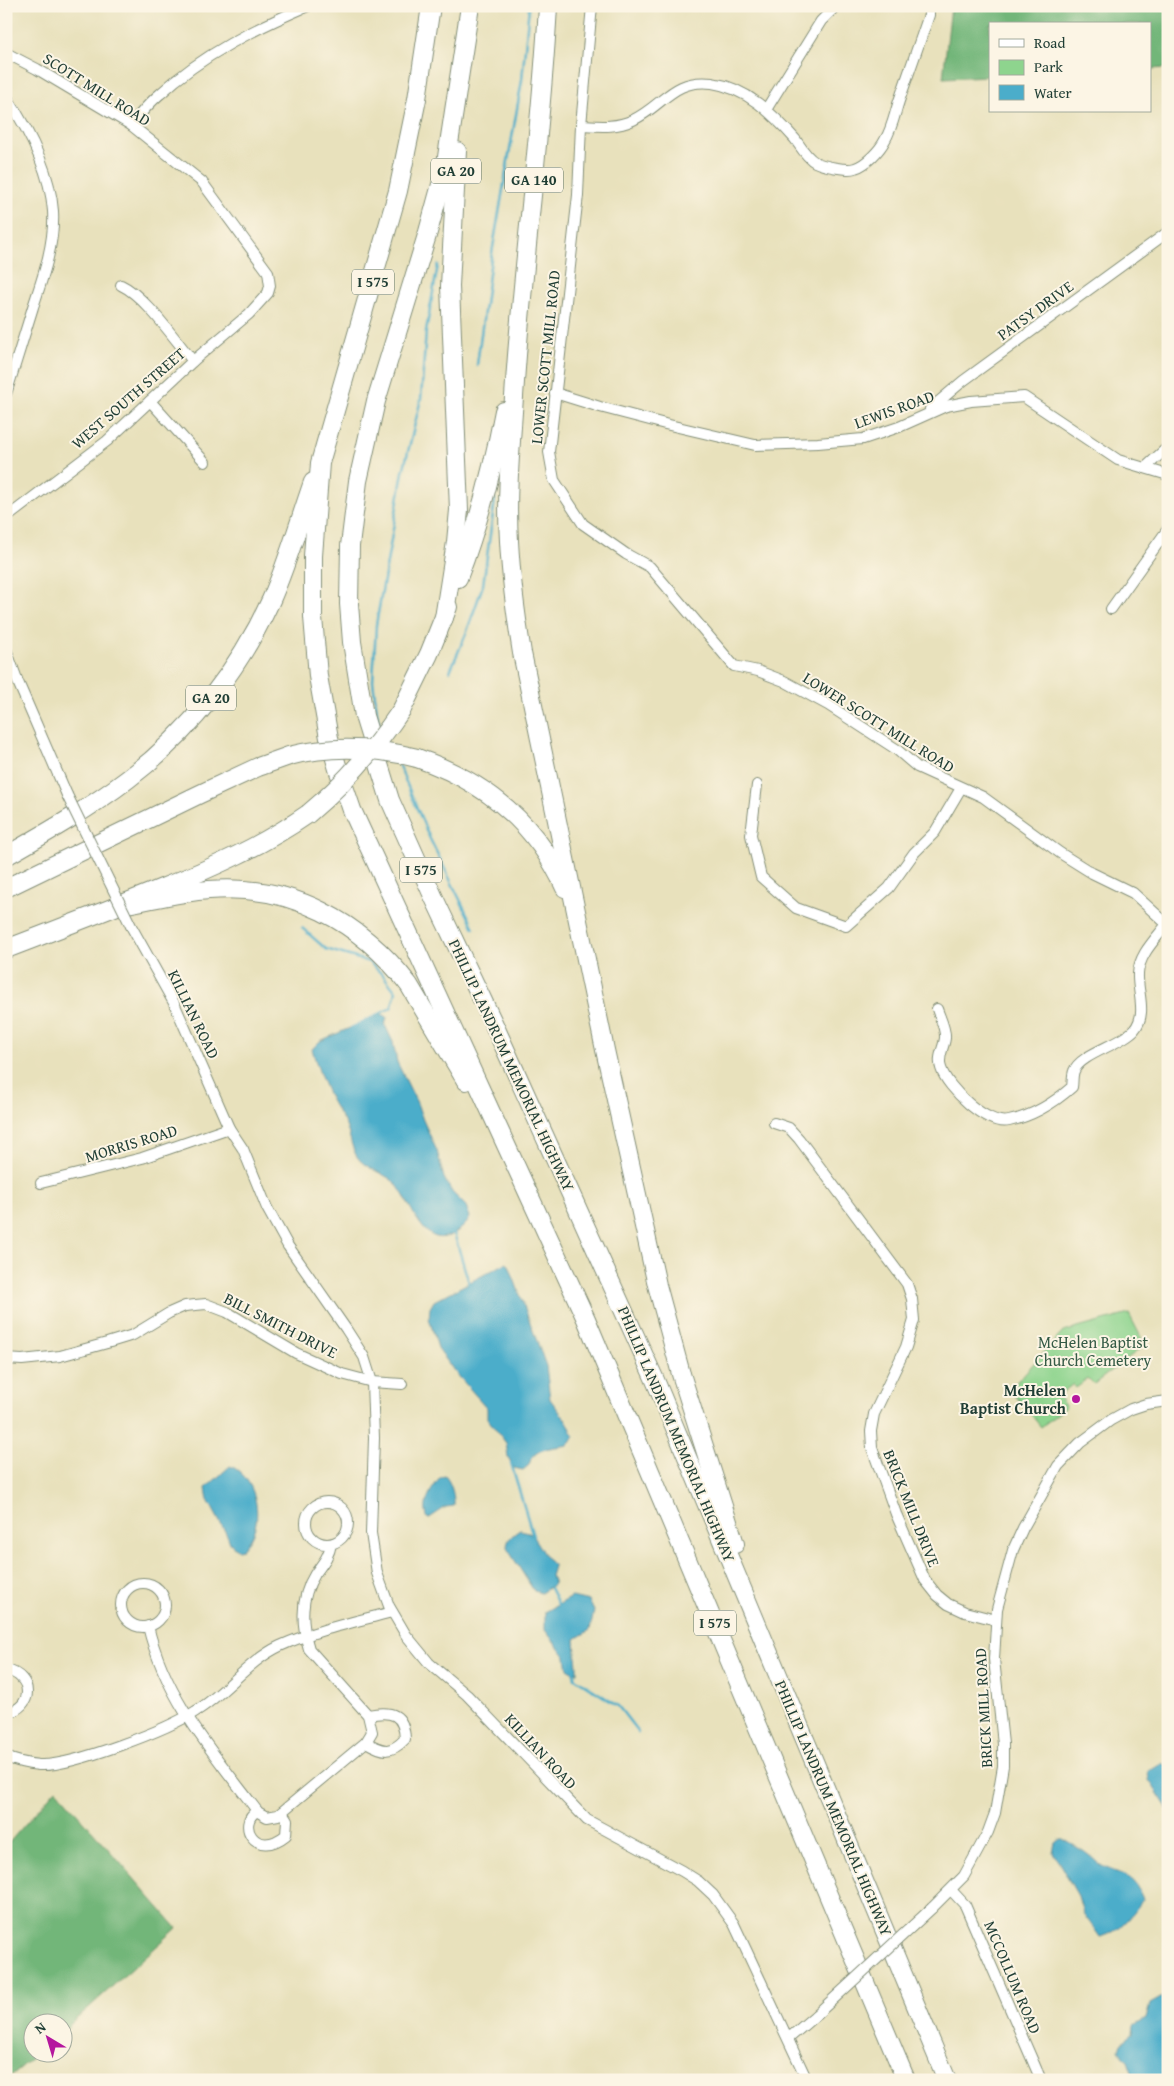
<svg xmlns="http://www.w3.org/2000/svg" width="1174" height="2086" font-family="'Gentium Book Plus',serif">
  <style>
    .green { fill: #8ed48e; stroke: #568861 }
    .forest { fill: #72b679; stroke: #487a56 }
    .water { fill: #4badca; stroke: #35757f }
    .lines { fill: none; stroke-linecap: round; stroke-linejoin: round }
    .stream { stroke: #4badca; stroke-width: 2.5 }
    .minor-casing { stroke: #848f78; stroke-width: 12 }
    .motorway-casing { stroke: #848f78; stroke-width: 20 }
    .minor { stroke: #fff; stroke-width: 10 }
    .motorway { stroke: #fff; stroke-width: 18 }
    .minor-bridge-casing { stroke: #848f78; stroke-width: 12; stroke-linecap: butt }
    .motorway-bridge-casing { stroke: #848f78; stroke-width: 20; stroke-linecap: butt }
    .minor-bridge { stroke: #fff; stroke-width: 10 }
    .motorway-bridge { stroke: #fff; stroke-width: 18 }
    .poi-dot { fill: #b5179e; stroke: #fcf5e5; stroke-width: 2 }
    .labels { text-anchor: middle; stroke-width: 4; stroke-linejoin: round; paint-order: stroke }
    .shield { fill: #fcf5e5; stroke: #617469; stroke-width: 1 }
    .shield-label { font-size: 15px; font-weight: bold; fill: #1f3d34 }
    .street-label { font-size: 16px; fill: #1f3d34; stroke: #fcf5e5 }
    .park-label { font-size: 16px; fill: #355b46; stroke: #fcf5e5 }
    .poi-label { font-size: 16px; font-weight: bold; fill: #1f3d34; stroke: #fcf5e5; text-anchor: end }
  </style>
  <rect width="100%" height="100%" fill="#fcf5e5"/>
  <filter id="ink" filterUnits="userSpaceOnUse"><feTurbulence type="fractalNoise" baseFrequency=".02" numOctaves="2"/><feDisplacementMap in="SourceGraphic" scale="10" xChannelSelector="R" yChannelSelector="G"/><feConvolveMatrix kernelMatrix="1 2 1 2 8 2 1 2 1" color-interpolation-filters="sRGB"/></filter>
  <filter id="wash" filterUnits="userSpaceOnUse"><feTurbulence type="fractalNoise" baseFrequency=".0096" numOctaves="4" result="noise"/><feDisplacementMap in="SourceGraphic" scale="20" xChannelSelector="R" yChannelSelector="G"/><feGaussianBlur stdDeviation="1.12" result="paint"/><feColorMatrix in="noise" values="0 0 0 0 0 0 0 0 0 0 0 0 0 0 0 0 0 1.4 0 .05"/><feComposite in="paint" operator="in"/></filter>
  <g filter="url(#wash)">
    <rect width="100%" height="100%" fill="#e8e1bc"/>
    <path class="green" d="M1129,1314L1145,1345L1094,1384L1088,1378L1076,1387L1073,1384L1058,1396L1066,1407L1041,1427L1010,1389L1063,1332Z"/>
    <g class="forest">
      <path d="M951,6H1168V68L1150,69V24H990V76L943,78Z"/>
      <path d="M56,1789L177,1928L63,2031L62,2024H32V2054H37L6,2080V1846Z"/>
    </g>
    <g class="water">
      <path d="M382,1014L387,1017L385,1025L393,1042L397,1062L417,1103L423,1120L437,1151L444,1178L452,1192L466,1206L470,1217C467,1225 460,1230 451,1235C421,1250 410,1196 393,1181C382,1172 363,1168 356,1155C351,1146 350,1135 346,1126C342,1116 335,1109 331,1100C323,1084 317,1066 312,1049L320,1041Z"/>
      <path d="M506,1263L509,1265L546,1366L550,1399L568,1423L574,1436L568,1445C553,1448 533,1447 529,1465L523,1470L514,1468L508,1457L506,1443L487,1418V1408L454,1371L438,1348L429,1318L430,1308L434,1301Z"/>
      <path d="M230,1466C254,1475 264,1514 251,1537C249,1541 245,1545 242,1549L238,1550L230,1543L228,1537L208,1500L206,1488Z"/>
      <path d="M445,1476C451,1482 455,1497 454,1506L446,1507L428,1519C421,1503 432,1488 441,1477Z"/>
      <path d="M520,1530L529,1532C539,1543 543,1557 554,1566L551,1576L554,1584L541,1593L534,1591L507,1548C507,1539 512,1535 520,1530Z"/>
      <path d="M572,1597L589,1601L594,1611L590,1630L575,1639L577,1668V1672L574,1673L568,1669L566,1657L545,1630V1612Z"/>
      <path d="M1161,1763L1168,1766V1809L1149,1780L1148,1771Z"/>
      <path d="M1060,1839H1063C1072,1845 1082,1849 1090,1856C1094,1859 1097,1863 1102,1866C1124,1877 1131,1871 1143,1899C1134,1913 1118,1934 1100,1937L1083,1913L1078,1896L1053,1852L1055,1843Z"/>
      <path d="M1168,1994V2080H1135L1128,2061L1123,2057L1119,2049L1121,2043L1133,2034L1134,2026L1146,2019L1150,2004Z"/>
    </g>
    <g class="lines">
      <g class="stream">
        <path d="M477,365L491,259L522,80L529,6"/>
        <path d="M450,671L466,634L483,585L495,499"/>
        <path d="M381,727L378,720L373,681L376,625L403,472L421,399L426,331L438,265"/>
        <path d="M397,761L430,839L474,928"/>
        <path d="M302,928L326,949L369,962L383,975L396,992L391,1008L351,1028"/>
        <path d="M454,1233L469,1283"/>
        <path d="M511,1463L533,1536"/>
        <path d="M550,1588L558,1604"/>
        <path d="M574,1673L575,1678L618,1706L638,1732"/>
      </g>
    </g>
  </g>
  <g filter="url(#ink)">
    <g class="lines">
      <defs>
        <g id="minor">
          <path d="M592,6L581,125L578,195L549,452L554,480L583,524L626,554L650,567L734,666L758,671L784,681L828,705L896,749L917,767L983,797L1060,853L1092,873L1133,893L1168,925"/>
          <path d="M6,53L37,69L131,125L202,182L268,272L270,286L268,293L249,314L193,361L107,441L6,518"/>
          <path d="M6,96C28,129 50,170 53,211C55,243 43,277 33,307C24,336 15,365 6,394"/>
          <path d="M767,108L821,21L836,6"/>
          <path d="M131,125C140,114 149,103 160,94C202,55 256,28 308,6"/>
          <path d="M581,125C599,126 616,128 633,120C663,106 673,78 712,83C747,88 773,114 795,139C800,146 807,158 815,162C823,166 847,171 855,168C866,165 880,150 885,140C892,129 895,113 899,101C909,72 919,44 929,15V6"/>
          <path d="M121,285C145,296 175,340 193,361"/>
          <path d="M555,393L600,407L665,424L755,445L818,443L863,439L899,427L946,406L971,401L1024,397L1118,460L1168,475"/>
          <path d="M150,401L205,462"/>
          <path d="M930,409L963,381L1168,232"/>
          <path d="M1145,468L1168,447"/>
          <path d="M1111,609L1168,529"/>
          <path d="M6,649L18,682L67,795"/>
          <path d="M757,785L751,835L761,877L796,908L846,926L889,888L914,853L935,832L961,788"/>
          <path d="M131,926L174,1003L229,1128L243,1149L267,1208L288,1246L346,1329L364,1357L372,1382L374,1438L371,1533L377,1573L389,1606L406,1635L429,1663L467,1695L587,1820L682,1871L698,1881L713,1895L734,1924L807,2080"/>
          <path d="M937,1009C940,1018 946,1029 945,1038C944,1048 937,1057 941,1068C947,1088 987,1126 1009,1121C1033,1116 1055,1102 1072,1087C1073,1082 1072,1076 1074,1071C1080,1054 1120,1045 1134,1030C1148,1014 1137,992 1138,974C1139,954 1156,939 1167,924"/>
          <path d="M774,1123L789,1128L799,1139L907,1284L912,1299L914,1320L906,1347L874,1414L871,1431L872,1448L896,1514L925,1580L937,1595L948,1604L965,1612L996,1620"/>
          <path d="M41,1183L142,1158L229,1128"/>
          <path d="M6,1359L22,1360L60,1356L107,1343L133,1335L169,1313L185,1306L206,1304L227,1312L296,1353L342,1374L372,1382L402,1384"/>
          <circle cx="327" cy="1523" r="21"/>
          <circle cx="143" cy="1605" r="22"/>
          <path d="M148,1626C165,1699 214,1754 258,1812L267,1817L278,1815L366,1742L372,1732L368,1715L309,1649C301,1623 300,1598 315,1574C322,1564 329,1557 331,1544"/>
          <path d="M6,1670C34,1676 34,1708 6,1713"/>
          <path d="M366,1742C383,1752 391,1754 405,1739C404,1714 392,1710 368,1715"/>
          <path d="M6,1757C15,1761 29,1764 39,1765C71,1767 169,1729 196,1711C226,1693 248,1661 280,1646C315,1630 355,1622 392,1612"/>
          <path d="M257,1811C236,1823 255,1860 286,1835L287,1820L282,1812"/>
          <path d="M951,1890L965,1905L1041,2080"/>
          <path d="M932,1908L964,1876L988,1832L995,1813L1003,1766V1744L994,1659L997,1609L1013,1550L1023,1528L1058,1466L1080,1443L1111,1420L1131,1409L1146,1404L1168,1401"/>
          <path d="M789,2038L816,2015"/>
        </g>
        <g id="motorway">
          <path d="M431,6L417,99L398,191L320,463L313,556V617L318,676L329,738L338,769L352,810L586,1319L906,2080"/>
          <path d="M470,6L445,170L428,232L376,401L358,481L350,546L349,604L352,642L364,716L390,800L434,898L492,1020L655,1380L947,2080"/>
          <path d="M548,6C541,137 522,267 514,397C511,445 506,493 509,541C511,579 516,616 522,653L605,1050L657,1285L681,1374L735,1544"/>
          <path d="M458,578C479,523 493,468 504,411"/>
          <path d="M444,618L456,542L459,510L450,286L457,151"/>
          <path d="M402,709L429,654L448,607"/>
          <path d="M417,758C484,781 536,823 565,888"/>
          <path d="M6,856C48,832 90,808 128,779C189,733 239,670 271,600C288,562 299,522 313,482"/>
          <path d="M6,888L200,794L258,767L289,756"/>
          <path d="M127,904C154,899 181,892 209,890C291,883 361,922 409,985L466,1081"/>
          <path d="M6,949C58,929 111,909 162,888C214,867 262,846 308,814"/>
        </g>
      </defs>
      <use href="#minor" class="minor-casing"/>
      <use href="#motorway" class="motorway-casing"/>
      <use href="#minor" class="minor"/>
      <use href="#motorway" class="motorway"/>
      <defs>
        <g id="minor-bridge">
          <path d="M67,795L131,926"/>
          <path d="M816,2015L932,1908"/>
        </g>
        <g id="motorway-bridge">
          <path d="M289,756C332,745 374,747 417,758"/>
          <path d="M308,814C345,783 375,749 402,709"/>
        </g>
      </defs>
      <use href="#minor-bridge" class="minor-bridge-casing"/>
      <use href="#motorway-bridge" class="motorway-bridge-casing"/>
      <use href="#minor-bridge" class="minor-bridge"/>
      <use href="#motorway-bridge" class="motorway-bridge"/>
    </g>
  </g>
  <circle class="poi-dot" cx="1076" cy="1399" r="5"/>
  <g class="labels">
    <g class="shield">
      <rect x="431" y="158.5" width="50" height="25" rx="4"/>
      <rect x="505" y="167.5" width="58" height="25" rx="4"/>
      <rect x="352" y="269.5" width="42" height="25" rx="4"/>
      <rect x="186" y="685.5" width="50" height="25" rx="4"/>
      <rect x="400" y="857.5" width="42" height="25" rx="4"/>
      <rect x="694" y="1610.5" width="42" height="25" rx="4"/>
    </g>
    <g class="shield-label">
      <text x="456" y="176">GA 20</text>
      <text x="534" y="185">GA 140</text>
      <text x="373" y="287">I 575</text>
      <text x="211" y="703">GA 20</text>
      <text x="421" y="875">I 575</text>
      <text x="715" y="1628">I 575</text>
    </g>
    <g class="street-label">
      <text transform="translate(97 89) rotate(32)" y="6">SCOTT MILL ROAD</text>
      <text transform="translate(1035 310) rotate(-36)" y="6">PATSY DRIVE</text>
      <text transform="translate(545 357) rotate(-84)" y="6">LOWER SCOTT MILL ROAD</text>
      <text transform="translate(128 398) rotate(-41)" y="6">WEST SOUTH STREET</text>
      <text transform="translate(894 409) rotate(-20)" y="6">LEWIS ROAD</text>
      <text transform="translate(879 722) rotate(32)" y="6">LOWER SCOTT MILL ROAD</text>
      <text transform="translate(194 1014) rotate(64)" y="6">KILLIAN ROAD</text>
      <text transform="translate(512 1065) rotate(65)" y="6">PHILLIP LANDRUM MEMORIAL HIGHWAY</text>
      <text transform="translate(131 1143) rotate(-17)" y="6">MORRIS ROAD</text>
      <text transform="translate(281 1325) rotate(27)" y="6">BILL SMITH DRIVE</text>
      <text transform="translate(677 1434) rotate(67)" y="6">PHILLIP LANDRUM MEMORIAL HIGHWAY</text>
      <text transform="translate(912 1508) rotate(68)" y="6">BRICK MILL DRIVE</text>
      <text transform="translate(983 1708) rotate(-93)" y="6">BRICK MILL ROAD</text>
      <text transform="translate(541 1751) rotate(47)" y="6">KILLIAN ROAD</text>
      <text transform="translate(834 1808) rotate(67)" y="6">PHILLIP LANDRUM MEMORIAL HIGHWAY</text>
      <text transform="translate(1013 1977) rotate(67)" y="6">MCCOLLUM ROAD</text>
    </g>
    <g class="park-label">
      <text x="1093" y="1348">McHelen Baptist<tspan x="1093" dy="18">Church Cemetery</tspan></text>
    </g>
    <g class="poi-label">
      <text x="1066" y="1396">McHelen<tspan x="1066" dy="18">Baptist Church</tspan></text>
    </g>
  </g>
  <rect width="1174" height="2086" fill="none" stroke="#fcf5e5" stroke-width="25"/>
  <rect x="989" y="22" width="162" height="90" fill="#fcf5e5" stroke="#a4ab9e"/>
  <rect x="999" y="39" width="25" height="8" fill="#ffffff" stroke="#a4ab9e"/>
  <text x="1034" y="48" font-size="15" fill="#1f3d34">Road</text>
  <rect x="999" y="60" width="25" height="15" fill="#8ed48e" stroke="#a4ab9e"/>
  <text x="1034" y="72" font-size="15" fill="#1f3d34">Park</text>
  <rect x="999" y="85" width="25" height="15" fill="#4badca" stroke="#a4ab9e"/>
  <text x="1034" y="98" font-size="15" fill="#1f3d34">Water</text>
  <g transform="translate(48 2038) rotate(322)"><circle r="24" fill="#fcf5e5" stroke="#a4ab9e"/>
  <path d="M0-4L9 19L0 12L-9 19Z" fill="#b5179e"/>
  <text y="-8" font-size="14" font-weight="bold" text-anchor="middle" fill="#1f3d34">N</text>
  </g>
</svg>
